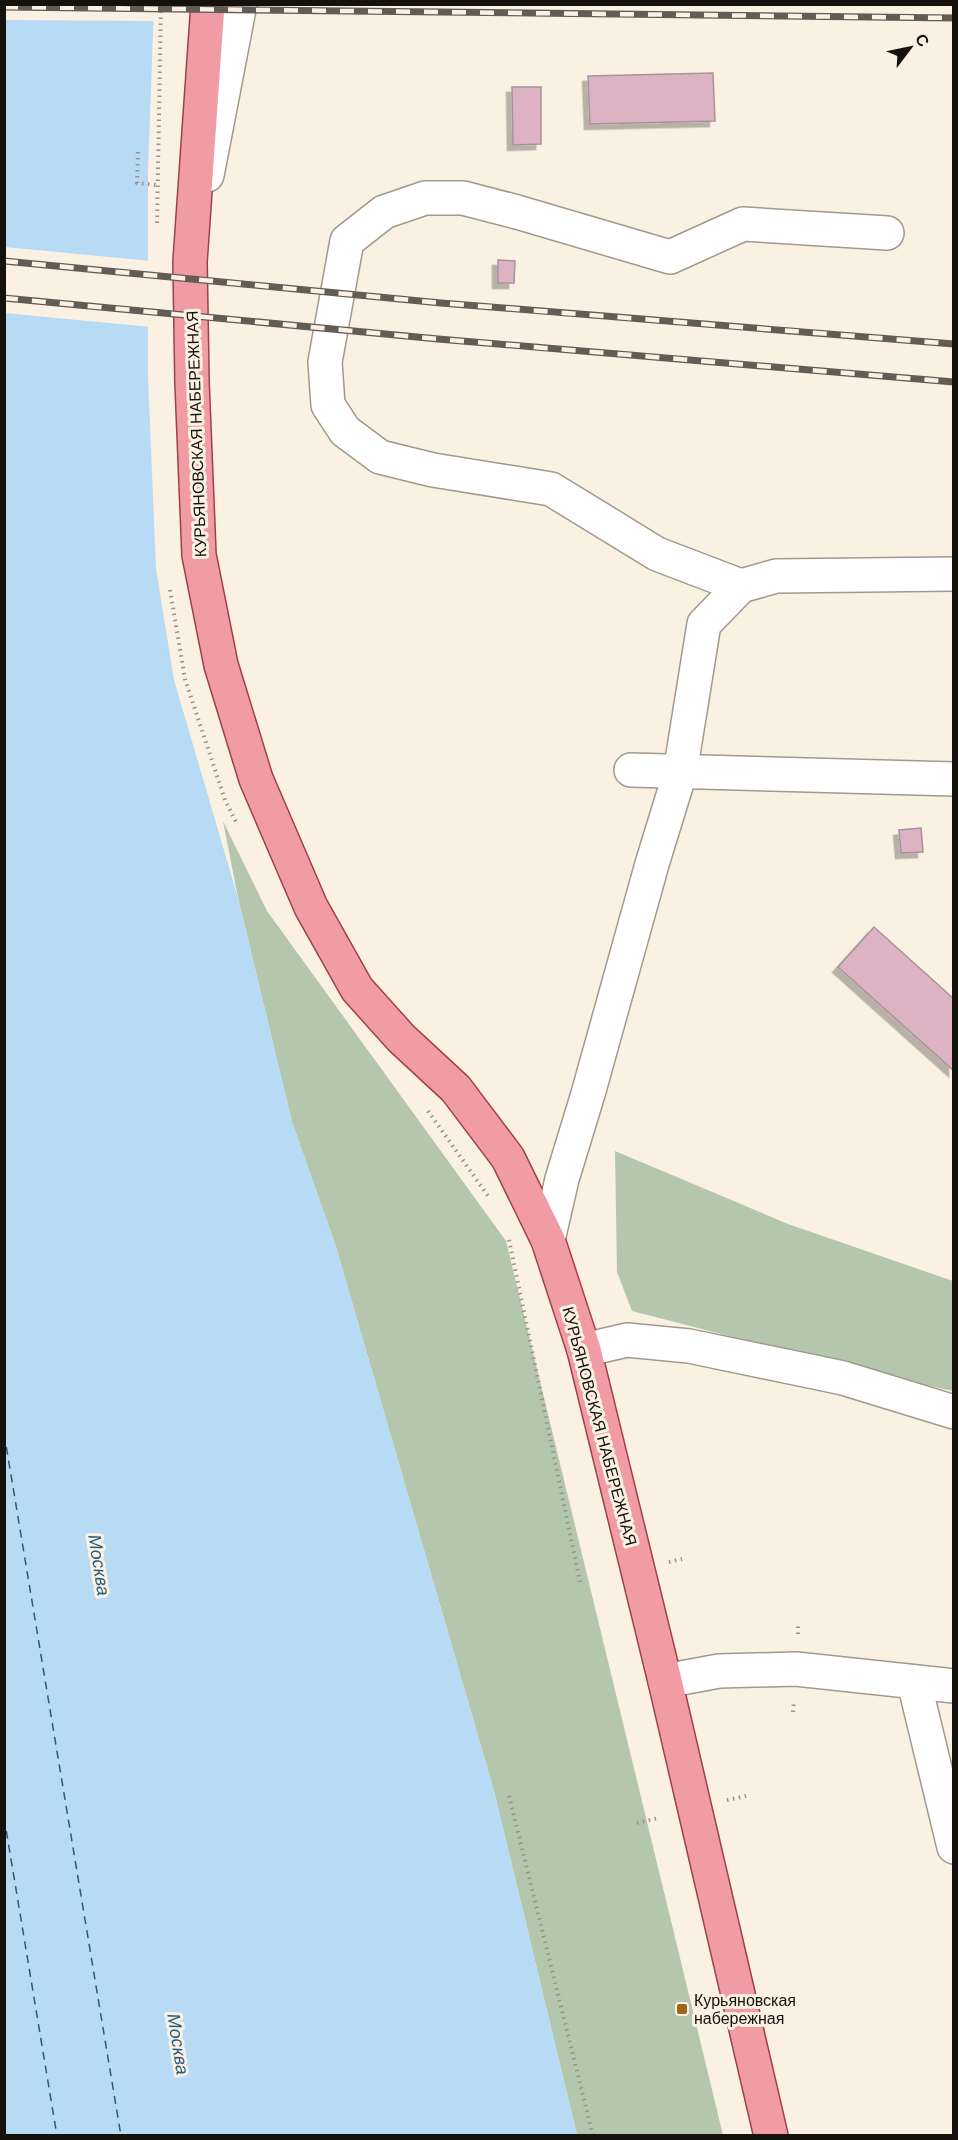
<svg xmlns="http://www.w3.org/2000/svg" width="958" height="2140" font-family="Arial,sans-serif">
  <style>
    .green { fill: #b4c7ad }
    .water { fill: #b7dbf5 }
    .pier { fill: #fbf1e3 }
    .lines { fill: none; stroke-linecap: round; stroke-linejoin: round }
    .ferry { stroke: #235c80; stroke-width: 1.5; stroke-dasharray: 8 6; stroke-linecap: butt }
    .building { fill: #ddb3c4; stroke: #a4949a; stroke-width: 1.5; filter: url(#shadow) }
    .minor-casing { stroke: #a2988c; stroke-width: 36 }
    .major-casing { stroke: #9e4148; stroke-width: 36 }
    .path { stroke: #999288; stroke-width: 4; stroke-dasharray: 1.5 4.5; stroke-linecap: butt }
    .minor { stroke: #fff; stroke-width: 33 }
    .major { stroke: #f19ca4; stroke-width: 33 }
    .rail-casing { stroke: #615c54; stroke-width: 7 }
    .rail { stroke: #fbf1e3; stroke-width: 4.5; stroke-dasharray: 14; stroke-linecap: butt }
    .poi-dot { fill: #9a671c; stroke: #fbf1e3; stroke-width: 2 }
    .labels { text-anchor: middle; stroke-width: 6; stroke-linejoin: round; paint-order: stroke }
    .street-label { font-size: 16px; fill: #15120d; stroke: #fbf1e3 }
    .poi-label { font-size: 16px; fill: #15120d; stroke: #fbf1e3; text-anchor: start }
    .water-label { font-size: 18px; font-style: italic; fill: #235c80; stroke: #fbf1e3 }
  </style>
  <defs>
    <filter id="shadow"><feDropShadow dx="-5.5" dy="5.5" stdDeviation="0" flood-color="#0004"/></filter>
  </defs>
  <rect width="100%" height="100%" fill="#fbf1e3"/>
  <g class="green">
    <path d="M223,821L267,911L506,1241L723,2135H577L494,1791L336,1247L292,1122L238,898Z"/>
    <path d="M615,1151L788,1224L953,1281V1391L893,1378L632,1311L617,1272Z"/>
  </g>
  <path class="water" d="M5,5H154L148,172V376L156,569L174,680L238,898L292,1122L336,1247L494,1791L577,2135L5,2136Z"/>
  <g class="pier">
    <path d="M157,4V21L5,20V5Z"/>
    <path d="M5,247L151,261V327L5,313Z"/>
  </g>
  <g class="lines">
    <g class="ferry">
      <path d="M4,1433L121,2136"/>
      <path d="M4,1817L57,2136"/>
    </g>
  </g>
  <g class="building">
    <path d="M713,73L715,121L590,124L588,76Z"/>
    <path d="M512,87H541V144L513,145Z"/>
    <path d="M498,260L515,261L514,283H498Z"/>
    <path d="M921,828L923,852L901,853L899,830Z"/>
    <path d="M874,927L954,999V1071L838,967Z"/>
  </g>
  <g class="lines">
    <defs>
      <g id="minor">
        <path d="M207,175L240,4"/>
        <path d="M741,586L657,554L551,489L433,470L380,457L345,431L328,405L325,362L347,241L384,212L425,198H463L517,212L670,257L743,224L887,233"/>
        <path d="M631,770L954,779"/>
        <path d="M548,1240L562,1179L588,1094L652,864L680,773L704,624L741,586L776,576L954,574"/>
        <path d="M584,1350L627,1340L689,1346L843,1378L954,1412"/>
        <path d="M665,1681L719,1671L796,1669L954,1686"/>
        <path d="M914,1682L954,1847"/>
      </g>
      <path id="major" d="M208,4L190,262L192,382L199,555L221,665L256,779L311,907L357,989L401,1038L456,1089L508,1158L548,1240L584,1350L665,1681L771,2136"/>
    </defs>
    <use href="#minor" class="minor-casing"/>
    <use href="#major" class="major-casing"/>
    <g class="path">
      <path d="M138,152L137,183L157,185"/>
      <path d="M157,223L161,4"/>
      <path d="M170,590L185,679L225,800L237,824"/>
      <path d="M428,1111L488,1196"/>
      <path d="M509,1240L580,1582"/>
      <path d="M669,1562L682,1559"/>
      <path d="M798,1634V1623"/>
      <path d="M793,1712L794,1701"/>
      <path d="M509,1796L593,2136"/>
      <path d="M727,1800L746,1796"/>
      <path d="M637,1823L658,1818"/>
    </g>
    <use href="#minor" class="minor"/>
    <use href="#major" class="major"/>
    <defs>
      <g id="rail">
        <path d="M4,7L954,18"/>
        <path d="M4,261L441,303L954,344"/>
        <path d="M4,298L438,339L954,382"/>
      </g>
    </defs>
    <use href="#rail" class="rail-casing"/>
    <use href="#rail" class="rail"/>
  </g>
  <rect class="poi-dot" x="676" y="2003" width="12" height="12" rx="3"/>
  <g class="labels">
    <g class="street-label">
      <text transform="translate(196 434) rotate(-92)" y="6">КУРЬЯНОВСКАЯ НАБЕРЕЖНАЯ</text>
      <text transform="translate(600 1426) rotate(75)" y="6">КУРЬЯНОВСКАЯ НАБЕРЕЖНАЯ</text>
    </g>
    <g class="poi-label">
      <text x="694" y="2006">Курьяновская<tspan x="694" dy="18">набережная</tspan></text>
    </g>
    <g class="water-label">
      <text transform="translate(99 1565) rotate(81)" y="6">Москва</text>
      <text transform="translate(178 2044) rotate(81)" y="6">Москва</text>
    </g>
  </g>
  <rect width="958" height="2140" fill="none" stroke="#15120d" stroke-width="12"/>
  <g transform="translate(910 48) rotate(58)" stroke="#fbf1e3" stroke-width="4.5" paint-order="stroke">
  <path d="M0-4.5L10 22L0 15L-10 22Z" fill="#15120d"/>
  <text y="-9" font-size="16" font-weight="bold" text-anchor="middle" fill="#15120d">С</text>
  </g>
</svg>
